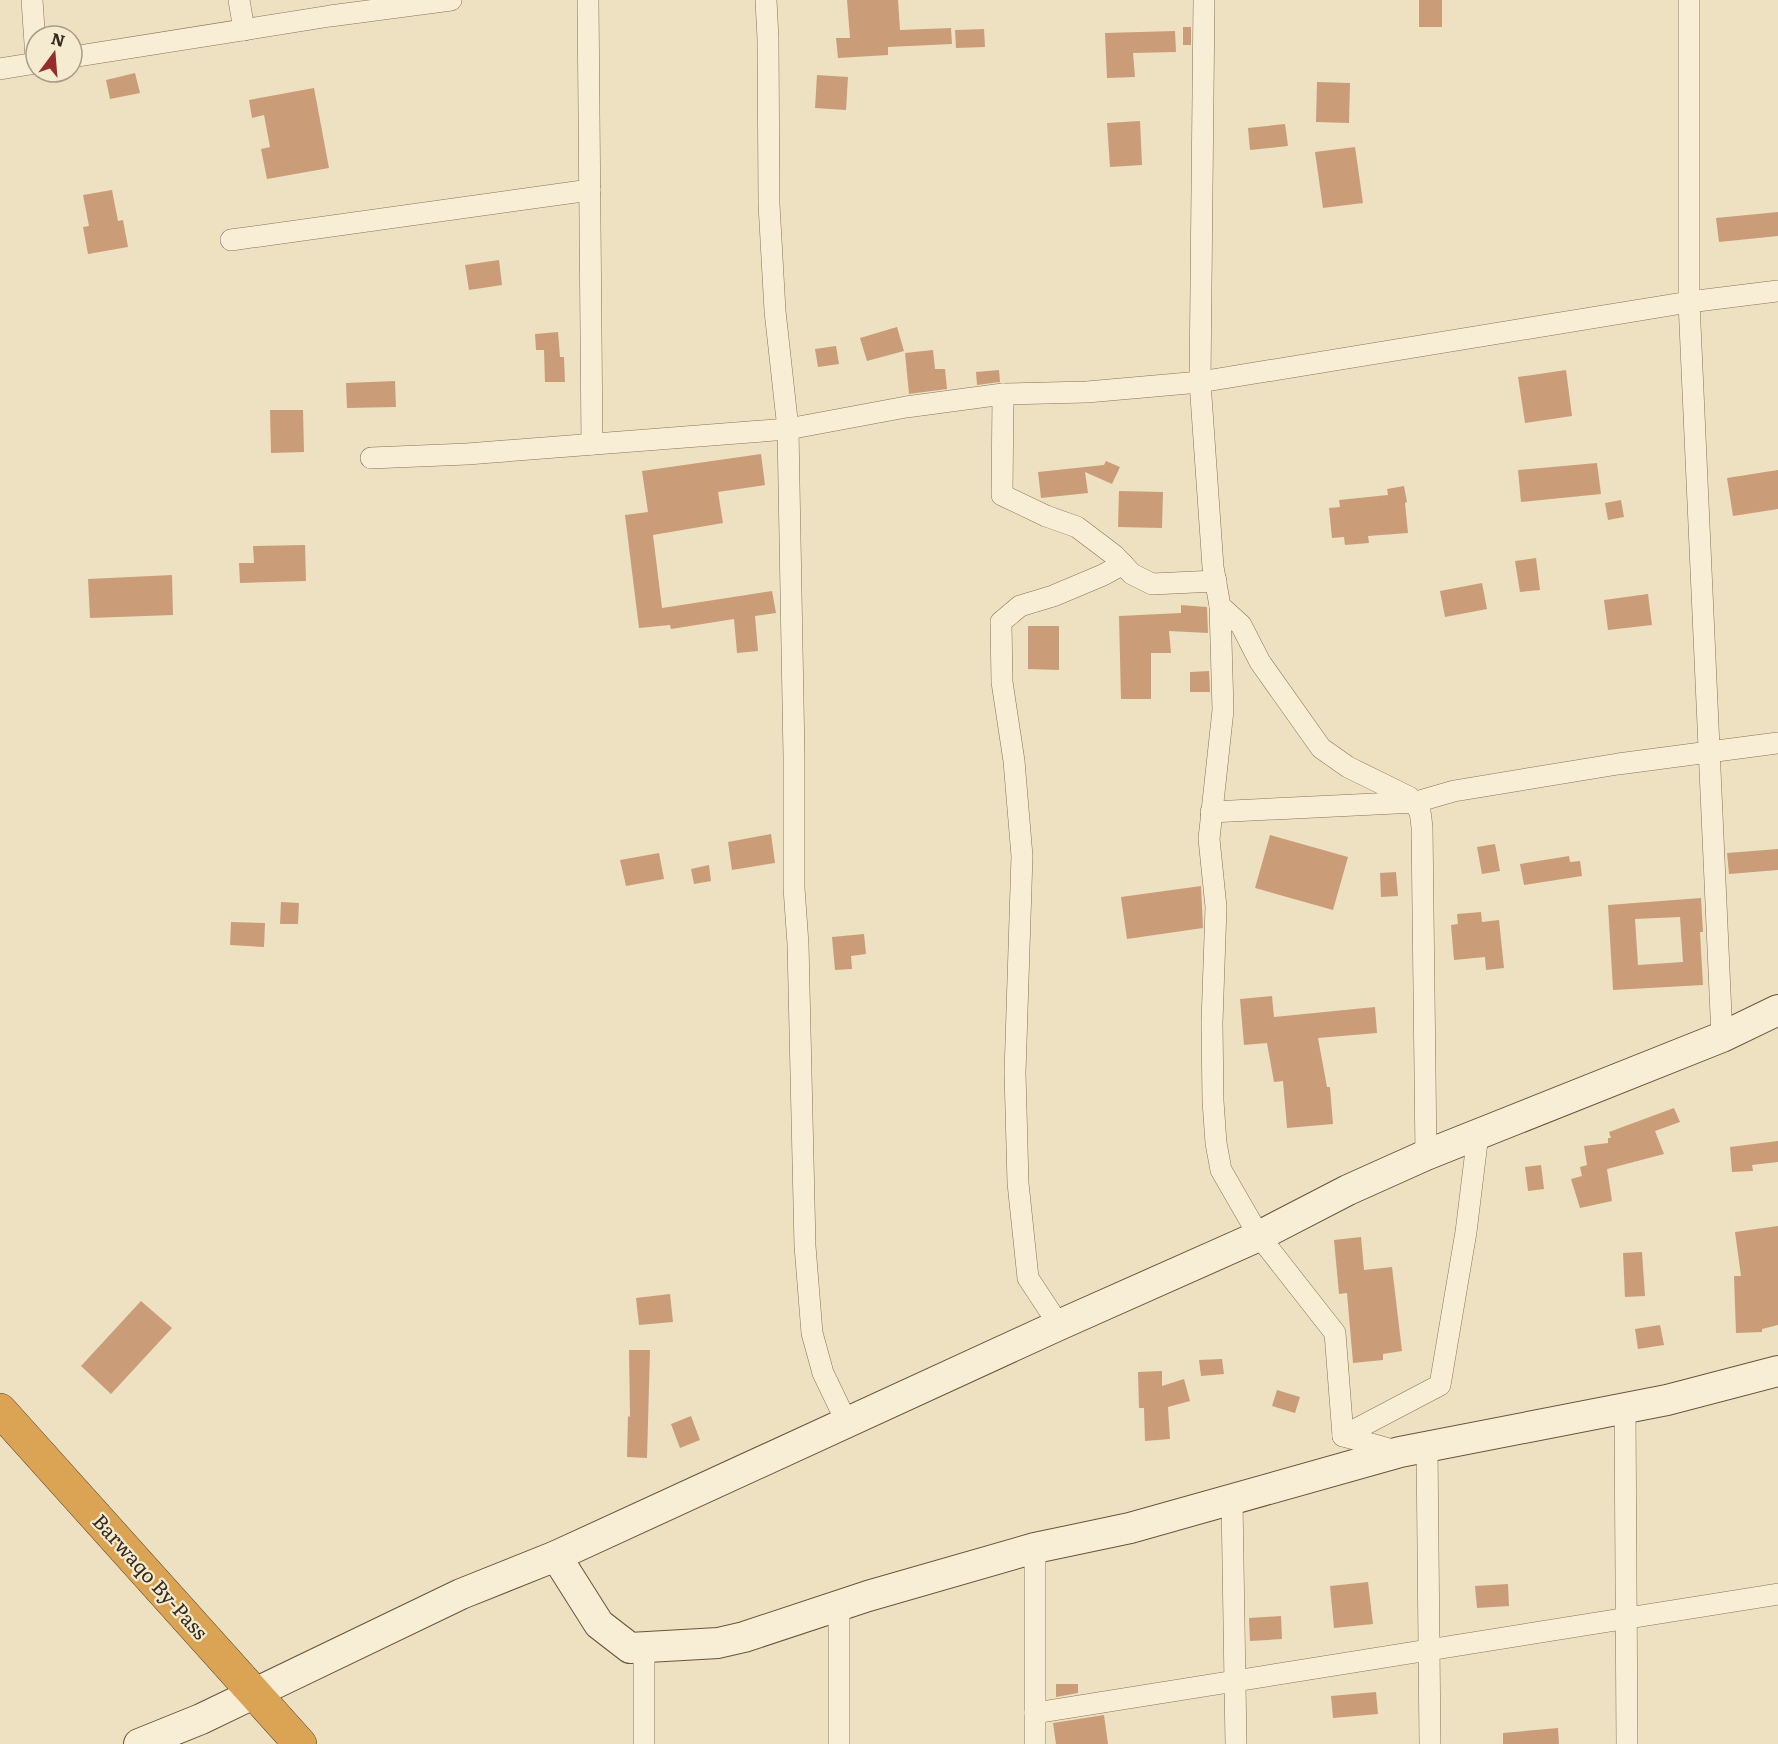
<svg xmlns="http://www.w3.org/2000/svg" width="1778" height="1744" font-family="Literata,serif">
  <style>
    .building { fill: #ca9d78; fill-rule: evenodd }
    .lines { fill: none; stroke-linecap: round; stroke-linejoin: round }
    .street-casing { stroke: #867359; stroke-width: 22 }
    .secondary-casing { stroke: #68543d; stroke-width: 32 }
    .highway-casing { stroke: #54412e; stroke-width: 34 }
    .street { stroke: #f8eed5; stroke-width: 21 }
    .secondary { stroke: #f8eed5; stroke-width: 30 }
    .highway { stroke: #dba454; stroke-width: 33 }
    .labels { text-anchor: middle; stroke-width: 4.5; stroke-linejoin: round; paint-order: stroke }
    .street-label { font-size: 20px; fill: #362a1d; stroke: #f4ebd1 }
  </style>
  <rect width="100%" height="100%" fill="#ede1c2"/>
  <g class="building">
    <path d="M847,0H898L900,30L951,28L952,44L888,47V55L838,58L836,38H850Z"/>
    <rect x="1419" y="0" width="23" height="27"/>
    <rect x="1183" y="27" width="8" height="18"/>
    <path d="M984,29L985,47L956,48L955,30Z"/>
    <path d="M1175,31L1176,52L1133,53L1135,77L1107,78L1105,33Z"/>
    <path d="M135,73L140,93L110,99L106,80Z"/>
    <path d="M817,75L848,77L846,110L815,108Z"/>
    <path d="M1317,82L1350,83L1349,123L1316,122Z"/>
    <path d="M314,88L329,168L267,179L261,149L270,147L264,115L252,118L249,100Z"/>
    <path d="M1140,121L1142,165L1110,167L1107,123Z"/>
    <path d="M1285,124L1288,146L1250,150L1248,128Z"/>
    <path d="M1355,147L1363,203L1323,208L1315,152Z"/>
    <path d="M112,190L118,221L123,220L128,247L88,254L83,227L89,226L83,195Z"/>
    <path d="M1778,212V236L1719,242L1716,218Z"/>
    <path d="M499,260L502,285L469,290L465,265Z"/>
    <path d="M897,327L904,351L867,361L860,338Z"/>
    <path d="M558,332L560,357H564L565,382H545L544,350H536L535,334Z"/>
    <path d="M836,346L839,364L818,367L815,349Z"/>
    <path d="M933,350L935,369H945L947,389L909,394L905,353Z"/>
    <path d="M999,370L1000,382L977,385L976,372Z"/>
    <path d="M1566,370L1572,416L1525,423L1518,377Z"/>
    <path d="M395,381L396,407L347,408L346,383Z"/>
    <path d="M270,410H303L304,452L271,453Z"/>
    <path d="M761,454L765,485L718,492L723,523L653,535L662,608L772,591L776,613L755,616L758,651L737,653L734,619L671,629L670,625L639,628L625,515L648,512L642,471Z"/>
    <path d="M1106,461L1120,467L1112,484L1085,472L1088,493L1041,498L1038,472L1104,465Z"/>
    <path d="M1597,463L1601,494L1521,502L1518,470Z"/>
    <path d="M1778,470V509L1733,516L1727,478Z"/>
    <path d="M1404,486L1407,502L1405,503L1408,533L1368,536L1369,543L1345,545L1344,537L1332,538L1329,508L1340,507L1339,500L1388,495L1387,489Z"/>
    <path d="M1119,491L1163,492L1162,528L1118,527Z"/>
    <path d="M1621,500L1624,517L1608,520L1605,503Z"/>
    <path d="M305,545L306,581L240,583L239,563H254L253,546Z"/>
    <path d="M1536,558L1540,590L1520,592L1515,561Z"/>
    <path d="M172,575L173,615L90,618L88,579Z"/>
    <path d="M1482,583L1487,609L1445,617L1440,591Z"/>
    <path d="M1648,594L1652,625L1608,630L1604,600Z"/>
    <path d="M1181,605L1207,607L1208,633L1169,631L1171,653H1151V699H1121L1119,616L1181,613Z"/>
    <path d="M1028,626H1059V670L1028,669Z"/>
    <path d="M1209,671L1210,692H1190V672Z"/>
    <path d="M771,834L775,863L732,870L728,842Z"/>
    <path d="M1270,835L1348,857L1333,910L1255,888Z"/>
    <path d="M1495,844L1500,871L1482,874L1477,847Z"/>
    <path d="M1778,849V870L1729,874L1727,853Z"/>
    <path d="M659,853L664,879L626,886L620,860Z"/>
    <path d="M1569,856L1570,862L1580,861L1582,876L1524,885L1520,864Z"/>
    <path d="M709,865L711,881L694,884L691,869Z"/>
    <path d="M1396,872L1398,896L1381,897L1380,873Z"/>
    <path d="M1201,886L1203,928L1127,939L1121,897Z"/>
    <path d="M1701,898L1703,932H1700L1703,985L1613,990L1608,905ZM1680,917L1683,962L1638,965L1635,919Z"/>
    <path d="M281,902L299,903L298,924H280Z"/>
    <path d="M1481,912L1482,922L1499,920L1504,968L1486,970L1485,957L1454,960L1451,925L1458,924L1457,914Z"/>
    <path d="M231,922L265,923L264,947L230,945Z"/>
    <path d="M864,934L866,954L851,956L852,969L835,970L832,937Z"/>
    <path d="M1272,996L1274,1017L1375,1007L1377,1033L1318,1038L1327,1087H1330L1333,1124L1287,1128L1283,1081L1274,1082L1267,1043L1244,1045L1240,999Z"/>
    <path d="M1674,1108L1680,1122L1655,1131L1664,1154L1607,1169L1612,1201L1580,1208L1571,1179L1582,1176L1580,1167L1587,1165L1584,1146L1608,1143V1138H1611L1609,1132Z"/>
    <path d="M1778,1141V1162L1752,1165L1753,1171L1732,1172L1730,1147Z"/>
    <path d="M1541,1165L1544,1189L1528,1191L1525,1167Z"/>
    <path d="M1778,1226V1325L1762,1329V1332L1736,1333L1734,1276H1741L1735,1232Z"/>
    <path d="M1361,1237L1364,1270L1392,1267L1402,1351L1383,1354V1360L1353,1363L1347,1293L1339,1294L1334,1240Z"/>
    <path d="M1642,1252L1645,1296L1625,1297L1623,1253Z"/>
    <path d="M670,1294L673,1322L639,1325L636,1298Z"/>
    <path d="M141,1301L172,1328L111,1394L81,1366Z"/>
    <path d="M1660,1325L1664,1345L1638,1349L1635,1329Z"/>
    <path d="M629,1350H650L647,1458L627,1457L628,1416L630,1417Z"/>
    <path d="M1222,1359L1224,1374L1201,1376L1199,1360Z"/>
    <path d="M1162,1371V1386L1184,1379L1190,1401L1168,1407L1170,1439L1145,1441L1144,1408H1139L1138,1372Z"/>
    <path d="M1277,1390L1300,1397L1295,1413L1272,1406Z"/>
    <path d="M691,1416L700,1440L680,1448L671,1424Z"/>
    <path d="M1368,1582L1373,1624L1334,1628L1330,1586Z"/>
    <path d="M1508,1584L1509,1606L1477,1608L1475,1586Z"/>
    <path d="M1281,1616L1282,1639L1250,1641L1249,1618Z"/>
    <path d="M1056,1684H1078V1693L1056,1697Z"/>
    <path d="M1376,1692L1378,1714L1333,1718L1331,1696Z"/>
    <path d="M1104,1715L1108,1744H1056L1053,1723Z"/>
    <path d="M1558,1728L1559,1744H1503V1733Z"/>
  </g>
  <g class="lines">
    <defs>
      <g id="street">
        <path d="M32,0L36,58"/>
        <path d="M239,0L244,30"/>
        <path d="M588,0L592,444"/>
        <path d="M766,0L768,39L769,204L775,311L788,429L794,756V888L798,944L805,1246L812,1333L823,1373L847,1423"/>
        <path d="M72,57L330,16L451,0"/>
        <path d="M0,69L36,63"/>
        <path d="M231,240L590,190"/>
        <path d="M1003,394L1002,495L1046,516L1077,527L1114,555L1132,574L1152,584L1216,581"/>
        <path d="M371,458L467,454L788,429L906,407L1003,394L1087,392L1200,382L1204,0"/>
        <path d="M1220,606L1223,710L1209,839L1216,907L1212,1023L1213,1101L1216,1143L1221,1170L1259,1236L1335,1333L1343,1436"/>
        <path d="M1211,812L1416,802L1454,791L1618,764L1778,743"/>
        <path d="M1722,1037L1689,302L1778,291"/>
        <path d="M1426,1155L1422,827L1420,811L1409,797L1348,767L1321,748L1260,662L1241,625L1220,606L1213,567L1200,382L1689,302V0"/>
        <path d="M1059,1325L1028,1278L1018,1183L1015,1073L1022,856L1014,761L1002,682L1001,622L1020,606L1053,596L1103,575L1123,564"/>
        <path d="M1625,1408L1627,1744"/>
        <path d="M1427,1447L1430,1744"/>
        <path d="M1400,1452L1343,1436L1440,1385L1466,1232L1478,1134"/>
        <path d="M1232,1501L1236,1744"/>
        <path d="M1035,1548V1744"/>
        <path d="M1035,1713L1778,1594"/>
        <path d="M644,1744V1648"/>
        <path d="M839,1744V1606"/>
      </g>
      <g id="secondary">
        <path d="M556,1556L599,1624L630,1648L718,1643L744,1637L868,1596L1035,1548L1130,1528L1400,1452L1667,1400L1778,1371"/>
        <path d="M139,1744L201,1719L461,1594L556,1556L1059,1325L1259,1236L1348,1190L1426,1155L1722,1037L1778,1010"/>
      </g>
      <path id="highway" d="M0,1410L300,1744"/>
    </defs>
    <use href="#street" class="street-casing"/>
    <use href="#secondary" class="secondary-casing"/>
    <use href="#highway" class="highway-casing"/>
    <use href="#street" class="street"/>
    <use href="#secondary" class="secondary"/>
    <use href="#highway" class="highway"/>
  </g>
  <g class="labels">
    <g class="street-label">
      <text transform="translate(150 1577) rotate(48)" y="7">Barwaqo By-Pass</text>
    </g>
  </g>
  <g transform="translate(54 54) rotate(16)"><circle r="28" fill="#f4ebd1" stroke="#a89e89" stroke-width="1.5"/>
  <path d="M0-4.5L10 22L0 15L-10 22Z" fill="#942d2b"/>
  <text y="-9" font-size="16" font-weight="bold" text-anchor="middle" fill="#362a1d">N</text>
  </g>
</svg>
